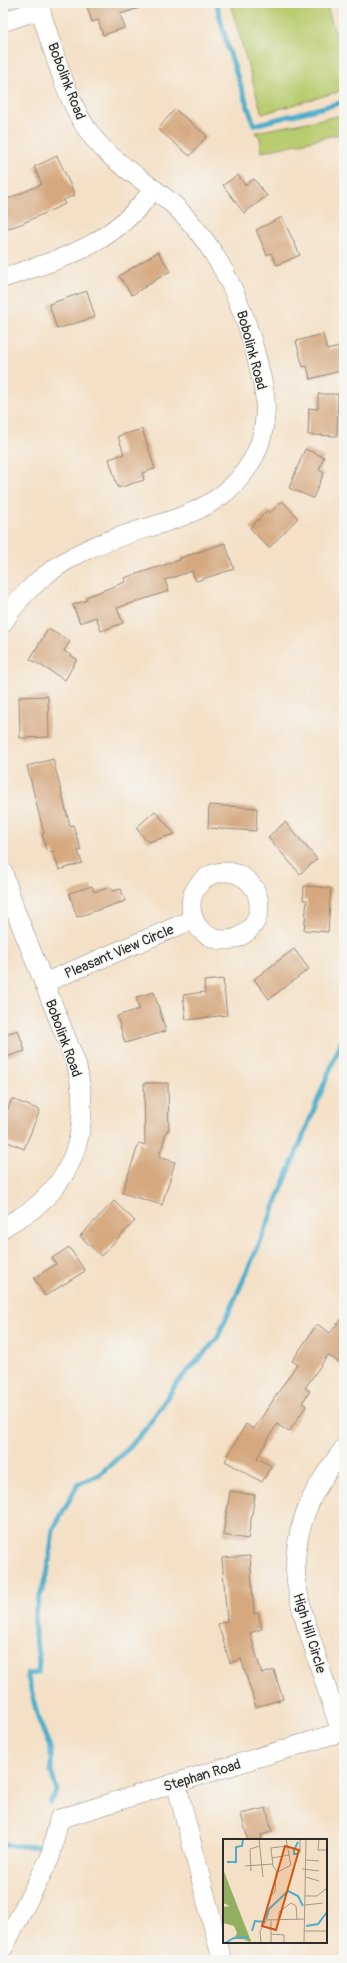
<svg xmlns="http://www.w3.org/2000/svg" width="347" height="1963" font-family="Pangolin,sans-serif">
  <style>
    .green { fill: #b9cc70; stroke: #727c4e }
    .lines { fill: none; stroke-linecap: round; stroke-linejoin: round }
    .stream { stroke: #4daecc; stroke-width: 5 }
    .building { fill: #d5a87f }
    .minor-casing { stroke: #908678; stroke-width: 20 }
    .minor { stroke: #fff; stroke-width: 19 }
    .labels { text-anchor: middle; stroke-width: 3; stroke-linejoin: round; paint-order: stroke }
    .street-label { font-size: 14px; fill: #2b2b2b; stroke: #f6f6f2 }
    .inset-river { fill: none; stroke: #4daecc; stroke-width: 2 }
    .inset-road { fill: none; stroke: #a49888; stroke-width: 1 }
    .view { fill: #d5540f; fill-opacity: 0.15; stroke: #d5540f; stroke-width: 2 }
    .inset-edge { fill: none; stroke: #2b2b2b; stroke-width: 2 }
  </style>
  <rect width="100%" height="100%" fill="#f6f6f2"/>
  <filter id="ink" filterUnits="userSpaceOnUse"><feTurbulence type="fractalNoise" baseFrequency=".025" numOctaves="2"/><feDisplacementMap in="SourceGraphic" scale="8" xChannelSelector="R" yChannelSelector="G"/><feConvolveMatrix kernelMatrix="1 2 1 2 8 2 1 2 1" color-interpolation-filters="sRGB"/></filter>
  <filter id="wash" filterUnits="userSpaceOnUse"><feTurbulence type="fractalNoise" baseFrequency=".012" numOctaves="4" result="noise"/><feDisplacementMap in="SourceGraphic" scale="16" xChannelSelector="R" yChannelSelector="G"/><feGaussianBlur stdDeviation="0.9" result="paint"/><feColorMatrix in="noise" values="0 0 0 0 0 0 0 0 0 0 0 0 0 0 0 0 0 1.4 0 .05"/><feComposite in="paint" operator="in"/></filter>
  <g filter="url(#wash)">
    <rect width="100%" height="100%" fill="#f4e0c6"/>
    <g class="green">
      <path d="M230,3H326L344,64V90L262,114Z"/>
      <path d="M344,115V146L339,134L262,152L260,138L256,132Z"/>
    </g>
    <g class="lines">
      <g class="stream">
        <path d="M220,3L217,6L228,48L254,125L344,102"/>
        <path d="M50,1802L57,1791L51,1771V1750L38,1718L27,1674L38,1673L39,1660L35,1635V1613L48,1569L53,1530L78,1484L100,1474L129,1448L148,1426L176,1384L217,1339L261,1240L344,1035"/>
        <path d="M3,1845L43,1847"/>
      </g>
    </g>
    <g id="blocks">
      <g class="building">
        <path d="M86,3H146V6L120,14L125,28L103,35L98,20L92,22Z"/>
        <path d="M175,109L207,136L190,156L158,129Z"/>
        <path d="M57,156L75,195L63,200L65,204L21,224L3,230V201L42,184L34,167Z"/>
        <path d="M238,175L245,185L254,179L267,196L244,213L223,185Z"/>
        <path d="M282,217L300,255L277,265L271,253L267,255L256,230Z"/>
        <path d="M158,252L170,271L132,295L119,276Z"/>
        <path d="M87,291L95,317L57,329L49,304Z"/>
        <path d="M323,334L327,350L344,346V370L310,379L307,366L303,367L296,341Z"/>
        <path d="M318,394H338L337,436L308,435L309,408L318,409Z"/>
        <path d="M142,429L155,469L142,473L144,480L118,488L109,459L124,454L118,436Z"/>
        <path d="M305,449L324,457L319,470L324,473L313,498L289,488Z"/>
        <path d="M282,501L298,518L269,548L250,528L268,510L270,513Z"/>
        <path d="M225,543L234,569L196,581L192,571L165,580L169,591L117,608L123,623L101,631L96,617L80,623L73,605L87,600L86,597L125,582L124,578L180,560V558Z"/>
        <path d="M48,629L70,641L64,651L77,659L65,680L30,659Z"/>
        <path d="M48,696L49,737L20,738L19,697Z"/>
        <path d="M53,759L70,826L73,825L81,850L78,851L82,863L59,870L53,851L47,853L42,834H44L27,766Z"/>
        <path d="M209,805L257,808L256,831L208,828Z"/>
        <path d="M155,811L175,834L148,842L136,828Z"/>
        <path d="M285,822L317,859L300,874L268,837Z"/>
        <path d="M92,886L94,892L111,887L112,891L121,889L125,901L77,917L69,893Z"/>
        <path d="M304,886L331,888L328,932L304,930L307,900H303Z"/>
        <path d="M294,949L309,969L269,999L254,979Z"/>
        <path d="M223,979L227,1015L186,1020L183,995L205,992L204,981Z"/>
        <path d="M154,992L166,1031L125,1043L117,1016L139,1009L136,997Z"/>
        <path d="M18,1030L25,1051L3,1058V1035Z"/>
        <path d="M144,1083H168L169,1130H167L159,1157L175,1162L162,1205L122,1193L139,1143L145,1145Z"/>
        <path d="M12,1099L40,1110L24,1149L3,1140V1120Z"/>
        <path d="M114,1201L135,1221L101,1256L80,1236Z"/>
        <path d="M69,1247L85,1271L45,1296L34,1278L56,1264L52,1258Z"/>
        <path d="M344,1316V1366L328,1355L305,1388L310,1391L302,1403L306,1406L289,1432L277,1424L257,1458L271,1466L262,1482L225,1461L246,1424L254,1429L297,1364L292,1361L317,1324L330,1333Z"/>
        <path d="M230,1491L255,1495L248,1539L223,1535Z"/>
        <path d="M250,1556L254,1614L258,1613L262,1629L250,1633L262,1674L274,1670L283,1699L256,1707L241,1659L230,1663L218,1624L227,1621L222,1558Z"/>
        <path d="M266,1808L272,1832L261,1835L262,1840H248L241,1814Z"/>
      </g>
    </g>
  </g>
  <g filter="url(#ink)">
    <use href="#blocks" fill-opacity="0" stroke="#908678" stroke-width="1"/>
    <g class="lines">
      <defs>
        <g id="minor">
          <path d="M3,22L41,9"/>
          <path d="M3,278C69,256 109,247 154,189"/>
          <path d="M3,623C22,590 54,565 88,549C149,520 220,523 255,455C265,434 268,408 263,385C249,318 225,254 175,206C147,181 111,163 89,132C66,101 51,41 38,3"/>
          <path d="M3,872L15,910L76,1063C90,1118 80,1171 34,1208C25,1215 13,1221 3,1228"/>
          <circle cx="225" cy="906" r="34"/>
          <path d="M44,983L194,919"/>
          <path d="M341,1732C332,1705 323,1678 315,1651C296,1595 285,1559 310,1502C318,1483 332,1465 344,1448"/>
          <path d="M176,1783L222,1960"/>
          <path d="M3,1948L50,1858L59,1819L344,1731"/>
        </g>
      </defs>
      <use href="#minor" class="minor-casing"/>
      <use href="#minor" class="minor"/>
    </g>
  </g>
  <g class="labels">
    <g class="street-label">
      <text transform="translate(67 81) rotate(69)" y="5">Bobolink Road</text>
      <text transform="translate(252 350) rotate(75)" y="5">Bobolink Road</text>
      <text transform="translate(119 951) rotate(-23)" y="5">Pleasant View Circle</text>
      <text transform="translate(64 1038) rotate(70)" y="5">Bobolink Road</text>
      <text transform="translate(310 1633) rotate(73)" y="5">High Hill Circle</text>
      <text transform="translate(202 1775) rotate(-17)" y="5">Stephan Road</text>
    </g>
  </g>
  <g transform="translate(223 1839)">
    <rect width="104" height="104" fill="#f4e0c6"/>
    <path d="M0,30L28,102L27,103L20,100H11L14,94L11,87L0,84V68L7,67L0,64Z" fill="#92b062"/>
    <path class="inset-river" d="M75,3L71,11V15H75M4,23H13V8L19,7L20,0M43,80L46,70L65,52L75,57L80,67M83,87L95,85L104,73M29,92L32,82L42,83M2,104L11,99L25,98"/>
    <path class="inset-road" d="M36,0L40,38M96,0L95,11H104M77,14V0M49,19L66,16M83,21L96,22M22,27L50,25M79,30L96,32M28,32L27,10L37,7M54,33L50,27L48,9L64,7M83,38L96,42M48,57L52,53L53,34L68,26L63,0M82,57H94L104,49M82,66L100,64M41,81L82,80M56,81V73L68,64L73,67L74,81M81,92H104M48,95L61,96V104M38,104L37,92L43,82M48,104V82M81,104L83,0"/>
    <path class="view" d="M62,7L76,11L53,91L39,87Z"/>
    <rect width="104" height="104" class="inset-edge"/>
  </g>
  <rect width="347" height="1963" fill="none" stroke="#f6f6f2" stroke-width="16"/>
</svg>
